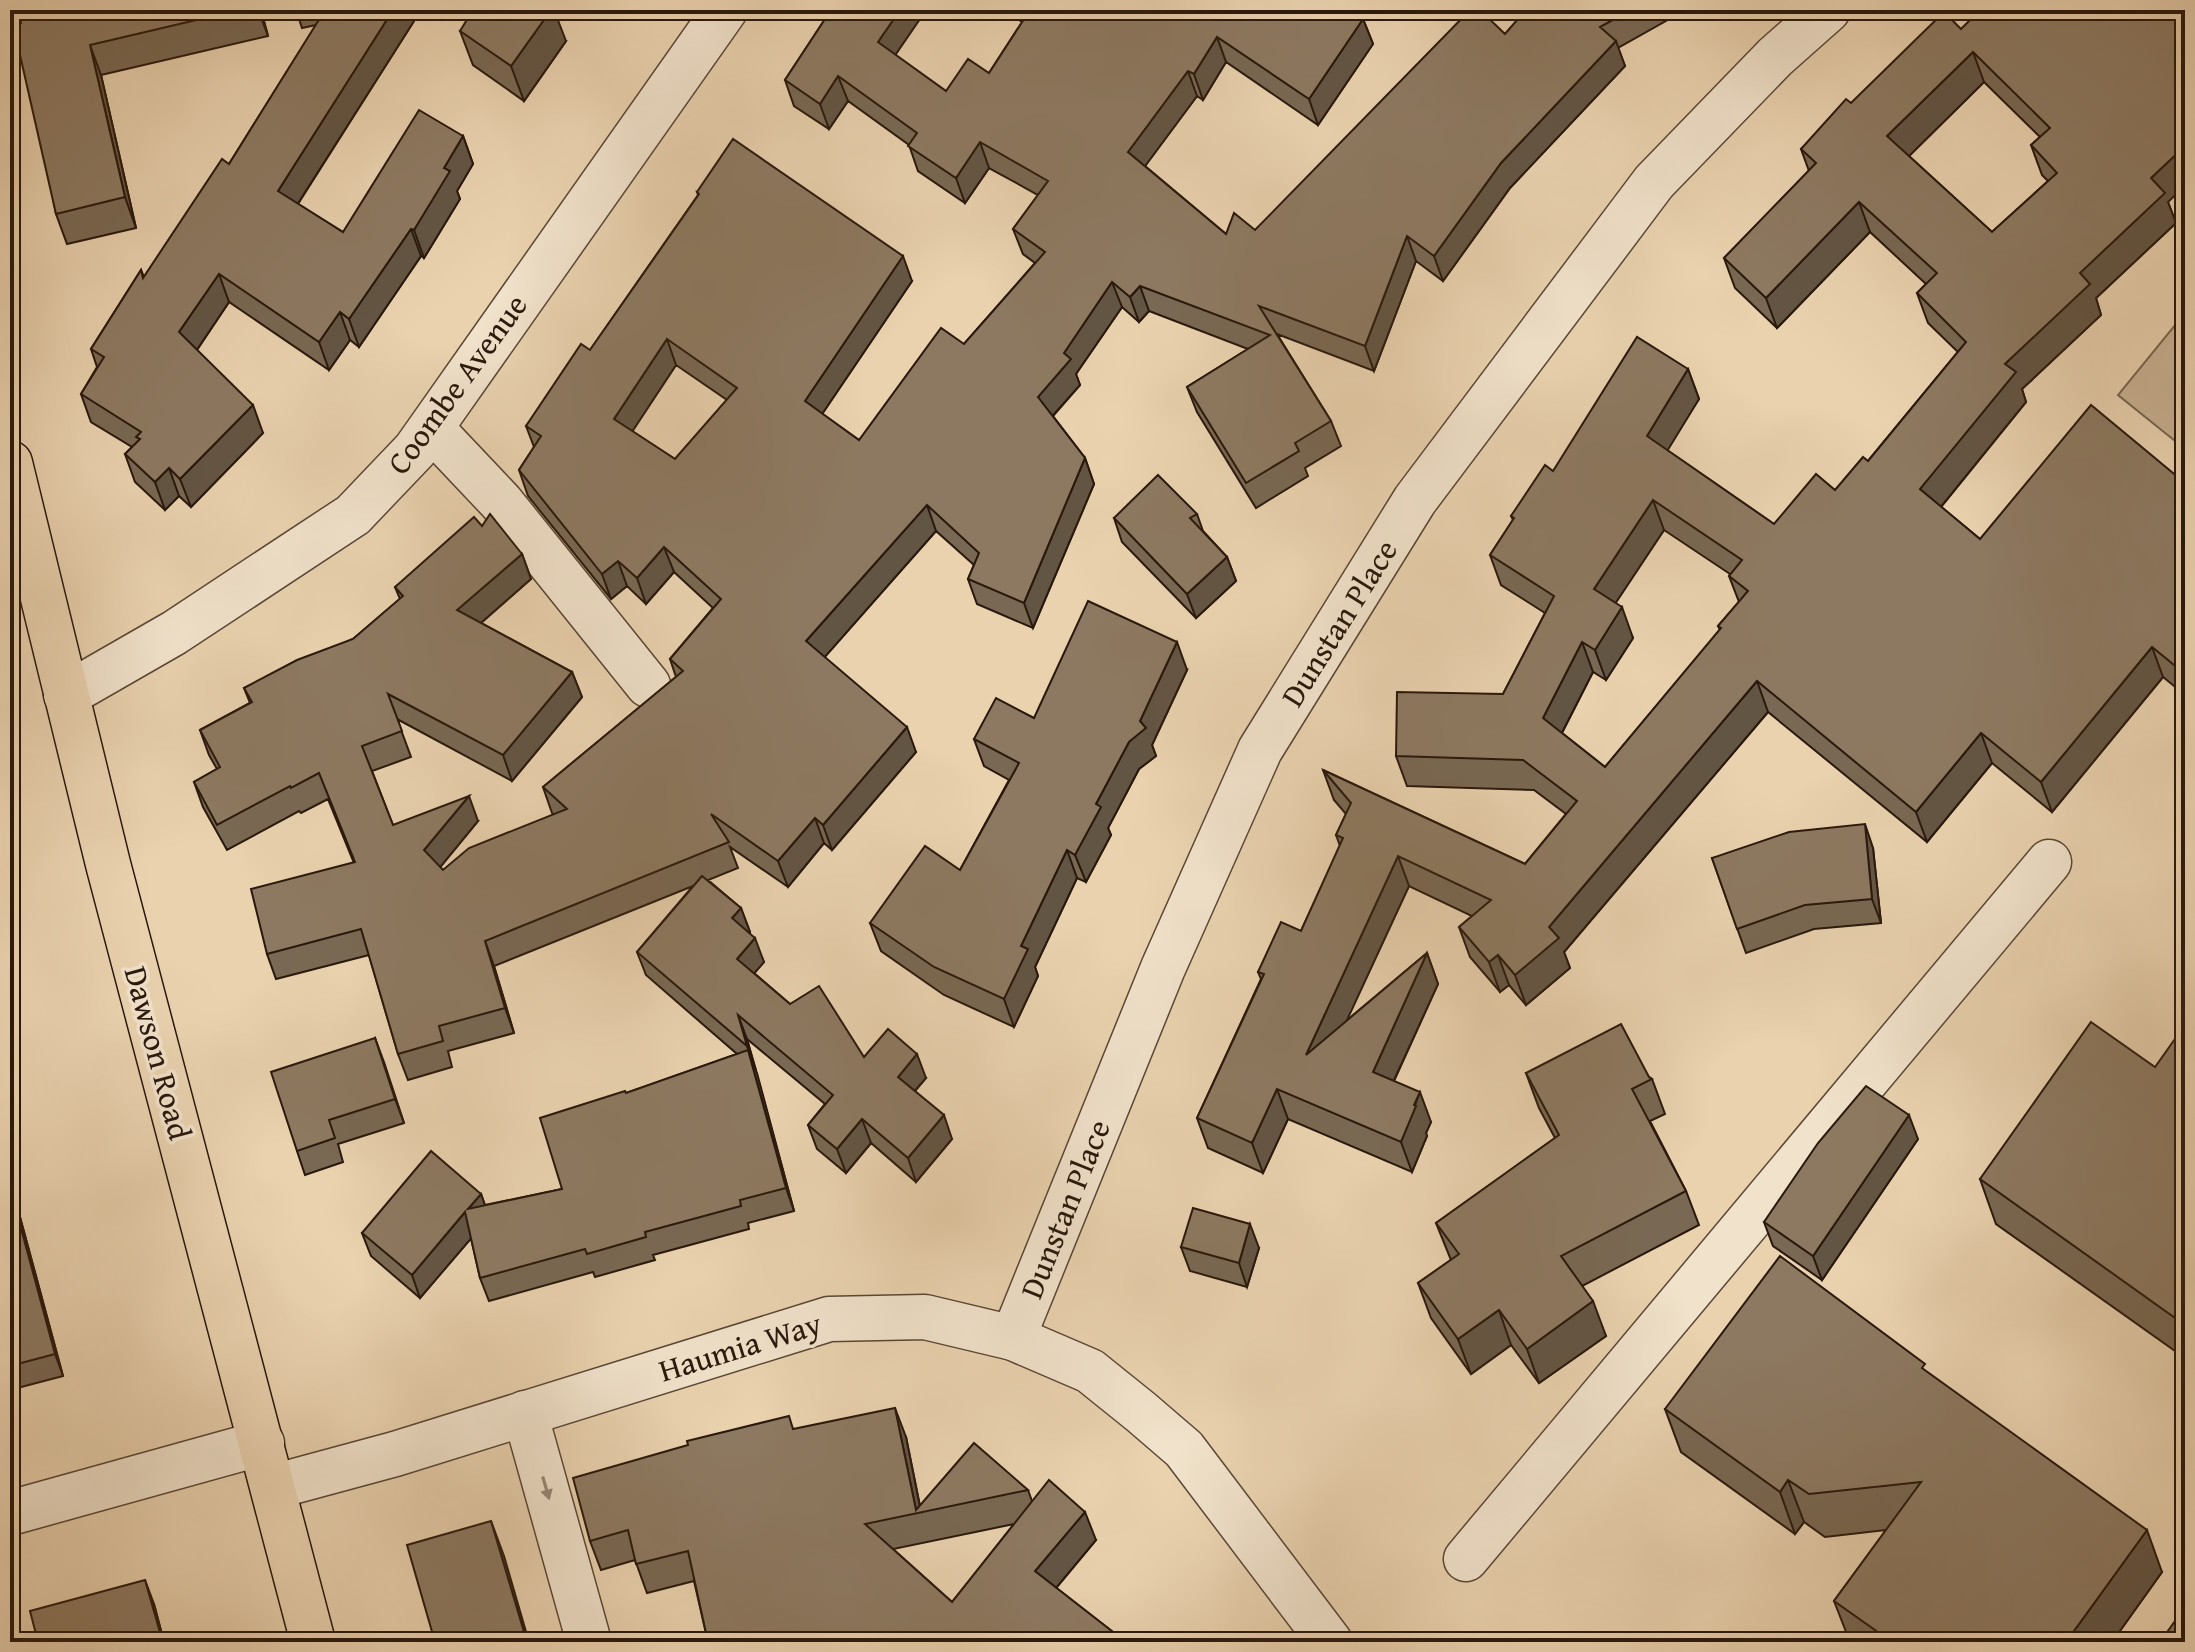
<svg xmlns="http://www.w3.org/2000/svg" width="2195" height="1652" font-family="'Gentium Book Plus',serif">
  <style>
    .pitch { fill: #c9b293; stroke: #796550; stroke-width: 2 }
    .lines { fill: none; stroke-linecap: round; stroke-linejoin: round }
    .minor-casing { stroke: #594635; stroke-width: 47 }
    .major-casing { stroke: #29180c; stroke-width: 47 }
    .minor { stroke: #f1e2cb; stroke-width: 44 }
    .major { stroke: #ead2af; stroke-width: 44 }
    .wall { fill: #796853; stroke: #29180c; stroke-width: 2; fill-rule: evenodd }
    .shaded-wall { fill: #635544; stroke: #29180c; stroke-width: 2 }
    .building { fill: #8d7961; stroke: #29180c; stroke-width: 2; fill-rule: evenodd }
    .oneway { fill: #978775 }
    .labels { text-anchor: middle; stroke-width: 7; stroke-linejoin: round; paint-order: stroke }
    .street-label { font-size: 32px; fill: #29180c; stroke: #f1e2cb }
  </style>
  <rect width="100%" height="100%" fill="#ead2af"/>
  <filter id="stains"><feTurbulence type="fractalNoise" baseFrequency=".0025" numOctaves="4"/><feColorMatrix values="0 0 0 0 .2 0 0 0 0 .09 0 0 0 0 .02 0 0 0 .5 -.17"/></filter>
  <radialGradient id="worn" r=".72"><stop offset=".6" stop-color="#630" stop-opacity="0"/><stop offset="1" stop-color="#630" stop-opacity=".3"/></radialGradient>
  <path class="pitch" d="M2180,319L2185,322V449L2118,395Z"/>
  <g class="lines">
    <defs>
      <g id="minor">
        <path d="M431,428L501,502L648,685"/>
        <path d="M66,695L174,633L353,515L415,450L725,10"/>
        <path d="M1013,1338L1163,968L1260,750L1415,500L1654,182L1775,57L1828,10"/>
        <path d="M525,1413L589,1642"/>
        <path d="M273,1487L395,1454L829,1319L925,1317L1013,1338L1090,1371L1141,1412L1184,1449L1330,1642"/>
        <path d="M10,1513L262,1443"/>
        <path d="M1466,1559L2049,862"/>
      </g>
      <path id="major" d="M10,463L108,864L313,1642"/>
    </defs>
    <use href="#minor" class="minor-casing"/>
    <use href="#major" class="major-casing"/>
    <use href="#minor" class="minor"/>
    <use href="#major" class="major"/>
  </g>
  <g class="wall">
    <path d="M18,10H261L268,36L101,75L136,228L67,244L56,214Z"/>
    <path d="M296,10H421L298,204L343,232L463,136L473,164L457,191L460,199L424,258L421,256L359,347L350,340L329,370L229,302L197,350L263,433L191,507L179,496L165,510L135,482L125,454L132,447L91,422L81,394L97,367L91,349L141,270L144,277L229,164L316,25L302,28Z"/>
    <path d="M831,10H926L895,55L946,91L989,73L1022,22L1004,10H1351L1363,19L1373,44L1318,125L1226,62L1203,100L1197,96L1145,166L1226,234L1255,230L1505,34L1526,10H1679L1680,13L1618,48L1625,66L1510,188L1443,281L1416,261L1374,371L1277,334L1331,421L1341,446L1305,468L1308,476L1256,508L1197,412L1187,387L1248,349L1149,311L1139,322L1122,307L1076,374L1080,385L1053,416L1085,458L1094,484L1033,628L977,604L968,579L974,565L936,531L824,657L916,752L832,850L824,843L788,887L730,847L738,868L708,880L741,908L750,932L749,933L764,962L754,973L790,1004L864,1057L926,1078L915,1091L952,1139L916,1182L871,1143L846,1173L817,1149L808,1125L825,1104L747,1039L794,1211L748,1223L749,1229L653,1255L655,1260L595,1277L593,1272L489,1301L480,1278L471,1238L420,1298L371,1256L362,1233L481,1194L485,1205L562,1189L626,1093L737,1054L646,975L637,952L693,886L494,966L514,1033L448,1051L452,1067L408,1080L398,1054L369,955L276,979L267,954L354,863L328,799L301,813L299,811L227,850L203,807L194,782L217,769L209,755L200,730L250,703L244,688L353,639L400,599L395,587L482,526L522,554L531,579L481,623L572,672L582,697L512,781L397,719L411,757L372,771L393,825L478,821L440,867L443,870L554,815L552,813L543,787L676,677L670,659L713,608L674,572L646,604L627,586L611,599L528,496L519,470L534,447L526,426L590,350L698,195L697,192L912,281L822,414L859,440L964,344L1035,263L1023,254L1013,229L1038,195L989,168L965,203L918,171L909,145L848,101L829,129L794,106L785,80ZM676,365L727,400L675,459L632,431Z"/>
    <path d="M1961,29L2168,202L2176,223L2096,298L2101,315L2022,389L2026,402L1941,507L1980,539L2185,483V695L2163,677L2052,812L1992,763L1927,842L1768,712L1564,952L1570,968L1526,1005L1509,985L1500,992L1470,957L1459,927L1472,916L1409,886L1346,1021L1427,953L1438,984L1394,1081L1431,1122L1426,1133L1427,1136L1412,1172L1288,1119L1263,1173L1208,1148L1197,1118L1261,979L1258,972L1301,931L1340,846L1336,835L1346,814L1334,800L1323,770L1525,864L1566,814L1534,790L1407,786L1396,756L1503,694L1545,613L1501,585L1490,555L1513,520L1511,516L1553,471L1688,369L1699,399L1667,450L1774,524L1835,490L1868,461L1958,352L1928,323L1917,293L1926,284L1870,232L1777,328L1735,288L1724,258L1809,171L1801,149L1851,103ZM1984,82L2040,137L2031,145L2042,175L2048,181L1992,232L1909,156ZM1664,530L1730,574L1729,576L1739,602L1718,626L1720,630L1605,767L1562,733L1593,672L1606,680L1633,638L1615,603Z"/>
    <path d="M460,31L566,41L524,101L473,65Z"/>
    <path d="M1197,514L1203,531L1227,557L1236,581L1196,618L1122,542L1114,518Z"/>
    <path d="M1187,670L1152,745L1156,756L1139,769L1108,828L1111,835L1086,882L1077,878L1035,967L1038,976L1014,1027L944,995L881,951L870,923L960,870L1009,780L984,766L974,739L1034,718Z"/>
    <path d="M1873,848L1881,923L1814,929L1746,953L1712,858Z"/>
    <path d="M375,1038L404,1123L338,1144L343,1162L305,1175L297,1151Z"/>
    <path d="M2185,1041V1358L1996,1224L1980,1179L2155,1067Z"/>
    <path d="M1526,1073L1649,1077L1652,1079L1665,1114L1650,1121L1686,1191L1699,1225L1582,1286L1606,1336L1539,1383L1511,1345L1471,1374L1431,1318L1418,1283L1451,1260L1436,1223L1555,1138L1539,1108Z"/>
    <path d="M1918,1139L1822,1280L1773,1246L1764,1222Z"/>
    <path d="M10,1196L20,1217L63,1376L10,1390Z"/>
    <path d="M1181,1247L1259,1248L1247,1287L1190,1271Z"/>
    <path d="M1928,1373L2162,1572L2112,1642H1850L1834,1601L1886,1530L1825,1537L1804,1522L1795,1534L1681,1452L1665,1409Z"/>
    <path d="M794,1429L906,1437L920,1506L1028,1490L1032,1501L1096,1540L1056,1588L1122,1639L1123,1642H708L694,1581L647,1593L635,1560L601,1570L590,1541ZM1014,1524L952,1602L893,1549Z"/>
    <path d="M154,1604L164,1642H38Z"/>
  </g>
  <g class="shaded-wall">
    <path d="M258,10H261L268,36Z"/>
    <path d="M393,10H421L288,219L278,191Z"/>
    <path d="M551,10H554L566,41L524,101L511,66Z"/>
    <path d="M900,10H926L887,67L878,42Z"/>
    <path d="M1363,19L1373,44L1318,125L1309,99Z"/>
    <path d="M1217,37L1226,62L1203,100L1194,74Z"/>
    <path d="M1616,41L1625,66L1510,188L1443,281L1434,256L1501,163Z"/>
    <path d="M90,45L101,75L136,228L125,197Z"/>
    <path d="M1973,52L1984,82L1898,167L1887,136Z"/>
    <path d="M1188,71L1197,96L1137,177L1128,152Z"/>
    <path d="M838,76L848,101L829,129L820,104Z"/>
    <path d="M463,136L473,164L457,191L460,199L424,258L414,230L444,168Z"/>
    <path d="M980,142L989,168L965,203L956,178Z"/>
    <path d="M2185,146V186L2168,202L2176,223L2096,298L2101,315L2022,389L2026,402L1931,519L1920,489L2005,364L2080,273L2151,178Z"/>
    <path d="M1859,202L1870,232L1777,328L1766,298Z"/>
    <path d="M411,229L421,256L359,347L349,319Z"/>
    <path d="M1407,236L1416,261L1374,371L1365,346Z"/>
    <path d="M903,256L912,281L814,426L805,401Z"/>
    <path d="M219,274L229,302L190,360L179,332Z"/>
    <path d="M1112,282L1122,307L1076,374L1080,385L1047,422L1038,397L1064,353Z"/>
    <path d="M1140,286L1149,311L1139,322L1130,297Z"/>
    <path d="M340,312L350,340L329,370L319,342Z"/>
    <path d="M667,339L676,365L624,444L614,419Z"/>
    <path d="M1688,369L1699,399L1658,466L1647,436Z"/>
    <path d="M253,405L263,433L191,507L180,479Z"/>
    <path d="M1085,458L1094,484L1033,628L1024,603Z"/>
    <path d="M169,468L179,496L165,510L155,482Z"/>
    <path d="M1653,500L1664,530L1605,619L1594,589Z"/>
    <path d="M927,505L936,531L816,667L806,641Z"/>
    <path d="M664,547L674,572L646,604L637,578Z"/>
    <path d="M522,554L531,579L466,636L457,610Z"/>
    <path d="M1227,557L1236,581L1196,618L1187,594Z"/>
    <path d="M618,561L627,586L611,599L602,574Z"/>
    <path d="M1622,607L1633,638L1606,680L1595,650Z"/>
    <path d="M1177,642L1187,670L1152,745L1156,756L1139,769L1108,828L1111,835L1086,882L1075,855L1096,804L1140,721Z"/>
    <path d="M1582,642L1593,672L1554,748L1543,718Z"/>
    <path d="M2152,647L2163,677L2052,812L2041,782Z"/>
    <path d="M572,672L582,697L512,781L503,755Z"/>
    <path d="M1757,681L1768,712L1564,952L1570,968L1526,1005L1515,975L1549,927Z"/>
    <path d="M907,727L916,752L832,850L823,825Z"/>
    <path d="M1981,733L1992,763L1927,842L1916,812Z"/>
    <path d="M469,796L478,821L433,876L424,850Z"/>
    <path d="M815,818L824,843L788,887L778,861Z"/>
    <path d="M1865,824L1873,848L1881,923L1872,899Z"/>
    <path d="M1067,850L1077,878L1035,967L1038,976L1014,1027L1004,999L1021,946Z"/>
    <path d="M1398,856L1409,886L1317,1085L1306,1055Z"/>
    <path d="M741,908L750,932L741,942L732,918Z"/>
    <path d="M755,938L764,962L746,983L737,959Z"/>
    <path d="M485,941L494,966L514,1033L505,1008Z"/>
    <path d="M1427,953L1438,984L1384,1102L1373,1072Z"/>
    <path d="M1498,955L1509,985L1500,992L1489,962Z"/>
    <path d="M738,1015L747,1039L756,1070L747,1046Z"/>
    <path d="M375,1038L384,1062L404,1123L395,1099Z"/>
    <path d="M748,1050L757,1073L794,1211L786,1188Z"/>
    <path d="M917,1054L926,1078L906,1101L898,1077Z"/>
    <path d="M1277,1089L1288,1119L1263,1173L1252,1143Z"/>
    <path d="M1420,1092L1431,1122L1426,1133L1427,1136L1412,1172L1401,1142Z"/>
    <path d="M944,1115L952,1139L916,1182L908,1158Z"/>
    <path d="M1909,1115L1918,1139L1822,1280L1813,1256Z"/>
    <path d="M862,1119L871,1143L846,1173L837,1149Z"/>
    <path d="M481,1194L489,1217L468,1209Z"/>
    <path d="M12,1195L20,1217L63,1376L55,1354Z"/>
    <path d="M465,1212L474,1235L420,1298L412,1275Z"/>
    <path d="M1250,1224L1259,1248L1247,1287L1239,1263Z"/>
    <path d="M1593,1301L1606,1336L1539,1383L1527,1349Z"/>
    <path d="M1499,1310L1511,1345L1471,1374L1458,1339Z"/>
    <path d="M895,1408L906,1437L921,1512L916,1510Z"/>
    <path d="M1788,1480L1804,1522L1795,1534L1780,1492Z"/>
    <path d="M1085,1512L1096,1540L1046,1600L1035,1571Z"/>
    <path d="M491,1521L504,1556L529,1642H527Z"/>
    <path d="M2147,1530L2162,1572L2112,1642H2066Z"/>
    <path d="M145,1580L154,1604L164,1642H163L161,1636Z"/>
  </g>
  <g class="building">
    <path d="M18,10H239L90,45L125,197L56,214L13,24L21,23Z"/>
    <path d="M325,10H393L278,191L343,232L419,110L463,136L444,168L450,171L414,230L411,229L349,319L340,312L319,342L219,274L179,332L253,405L180,479L169,468L155,482L125,454L140,439L136,437L141,432L81,394L104,357L91,349L141,270L143,278L222,159L229,164Z"/>
    <path d="M473,10H551L511,66L460,31Z"/>
    <path d="M831,10H900L878,42L946,91L968,59L989,73L1030,10H1351L1363,19L1309,99L1217,37L1194,74L1188,71L1128,152L1226,234L1234,213L1255,230L1470,10H1480L1505,34L1526,10H1631L1600,27L1616,41L1501,163L1434,256L1407,236L1365,346L1259,306L1331,421L1295,443L1299,451L1246,483L1187,387L1270,335L1140,286L1130,297L1112,282L1064,353L1071,359L1038,397L1085,458L1024,603L968,579L979,553L927,505L806,641L907,727L823,825L815,818L778,861L711,814L729,842L485,941L505,1008L439,1026L443,1041L398,1054L361,929L267,954L251,889L355,862L319,773L291,788L290,786L217,825L194,782L220,767L200,730L252,702L244,688L297,660L353,639L403,596L395,587L474,517L482,526L490,514L522,554L457,610L572,672L503,755L388,694L402,731L362,746L393,825L469,796L424,850L443,870L469,848L567,809L543,787L683,671L670,659L721,599L664,547L637,578L618,561L602,574L519,470L541,436L526,426L581,344L590,350L699,194L697,192L733,139L903,256L805,401L859,440L941,328L964,344L1045,252L1013,229L1048,181L980,142L956,178L908,146L917,133L838,76L820,104L785,80ZM667,339L737,388L675,459L614,419Z"/>
    <path d="M1980,10H2185V146L2151,178L2165,193L2080,273L2090,284L2005,364L2016,372L1920,489L1980,539L2091,405L2185,483V674L2152,647L2041,782L1981,733L1916,812L1757,681L1549,927L1559,938L1515,975L1498,955L1489,962L1459,927L1491,900L1398,856L1306,1055L1427,953L1373,1072L1420,1092L1414,1105L1416,1106L1401,1142L1277,1089L1252,1143L1197,1118L1264,974L1258,972L1281,922L1301,931L1343,838L1336,835L1351,803L1323,770L1525,864L1577,801L1523,760L1396,756L1397,692L1503,694L1554,596L1490,555L1514,518L1511,516L1545,465L1553,471L1637,337L1688,369L1647,436L1774,524L1816,474L1835,490L1863,457L1868,461L1966,342L1917,293L1937,273L1859,202L1766,298L1724,258L1816,163L1801,149L1846,99L1851,103L1944,12L1961,29ZM1973,52L2050,128L2031,145L2057,173L1992,232L1887,136ZM1653,500L1742,560L1729,576L1748,591L1718,626L1721,628L1605,767L1543,718L1582,642L1595,650L1622,607L1594,589Z"/>
    <path d="M1158,475L1197,514L1190,518L1227,557L1187,594L1114,518Z"/>
    <path d="M1088,601L1177,642L1140,721L1146,728L1129,742L1096,804L1101,807L1075,855L1067,850L1021,946L1028,949L1004,999L934,967L870,923L925,846L960,870L1019,763L974,739L996,698L1034,718Z"/>
    <path d="M1865,824L1872,899L1805,905L1737,929L1712,858L1789,832Z"/>
    <path d="M702,876L741,908L732,918L755,938L737,959L790,1004L819,986L864,1057L888,1029L917,1054L898,1077L944,1115L908,1158L862,1119L837,1149L808,1125L833,1095L738,1015L747,1046L637,952Z"/>
    <path d="M2091,1022L2155,1067L2177,1036L2185,1041V1325L1980,1179Z"/>
    <path d="M1621,1024L1649,1077L1652,1079L1632,1089L1686,1191L1561,1256L1593,1301L1527,1349L1499,1310L1458,1339L1418,1283L1459,1254L1436,1223L1559,1135L1526,1073Z"/>
    <path d="M375,1038L395,1099L329,1120L335,1138L297,1151L271,1072Z"/>
    <path d="M748,1050L786,1188L740,1200L741,1206L645,1232L646,1237L587,1254L585,1249L480,1278L465,1212L412,1275L362,1233L431,1151L481,1194L468,1209L562,1189L540,1118L625,1091L626,1093Z"/>
    <path d="M1866,1086L1909,1115L1813,1256L1764,1222L1818,1143Z"/>
    <path d="M12,1195L55,1354L10,1366V1196Z"/>
    <path d="M1193,1208L1250,1224L1239,1263L1181,1247Z"/>
    <path d="M1780,1256L1925,1364L1922,1368L2147,1530L2066,1642H1892L1834,1601L1921,1482L1809,1494L1788,1480L1780,1492L1665,1409Z"/>
    <path d="M895,1408L916,1510L974,1443L1028,1490L865,1524L952,1602L1049,1480L1085,1512L1035,1571L1122,1639L1120,1642H708L688,1551L636,1564L628,1530L590,1541L573,1478L688,1445L687,1441L789,1416L793,1429Z"/>
    <path d="M491,1521L527,1642H435L407,1545Z"/>
    <path d="M145,1580L161,1636L140,1642H38L30,1611Z"/>
    <path d="M2185,1607V1642H2160Z"/>
  </g>
  <defs><path id="oneway-solid" d="M-6-.8H1V-3.2L6.5 0L1 3.2V.8H-6Z" transform="scale(2)"/></defs>
  <use class="oneway" href="#oneway-solid" transform="translate(546 1488) rotate(74)"/>
  <g class="labels">
    <g class="street-label">
      <text transform="translate(457 384) rotate(-54)" y="11">Coombe Avenue</text>
      <text transform="translate(1339 623) rotate(-58)" y="11">Dunstan Place</text>
      <text transform="translate(158 1053) rotate(75)" y="11">Dawson Road</text>
      <text transform="translate(1065 1209) rotate(-68)" y="11">Dunstan Place</text>
      <text transform="translate(740 1347) rotate(-17)" y="11">Haumia Way</text>
    </g>
  </g>
  <rect width="2195" height="1652" fill="none" stroke="#ead2af" stroke-width="40"/>
  <rect x="12" y="12" width="2171" height="1628" fill="none" stroke="#29180c" stroke-width="4"/>
  <rect x="20" y="20" width="2155" height="1612" fill="none" stroke="#29180c" stroke-width="2"/>
  <rect width="100%" height="100%" filter="url(#stains)"/>
  <rect width="100%" height="100%" fill="url(#worn)"/>
</svg>
